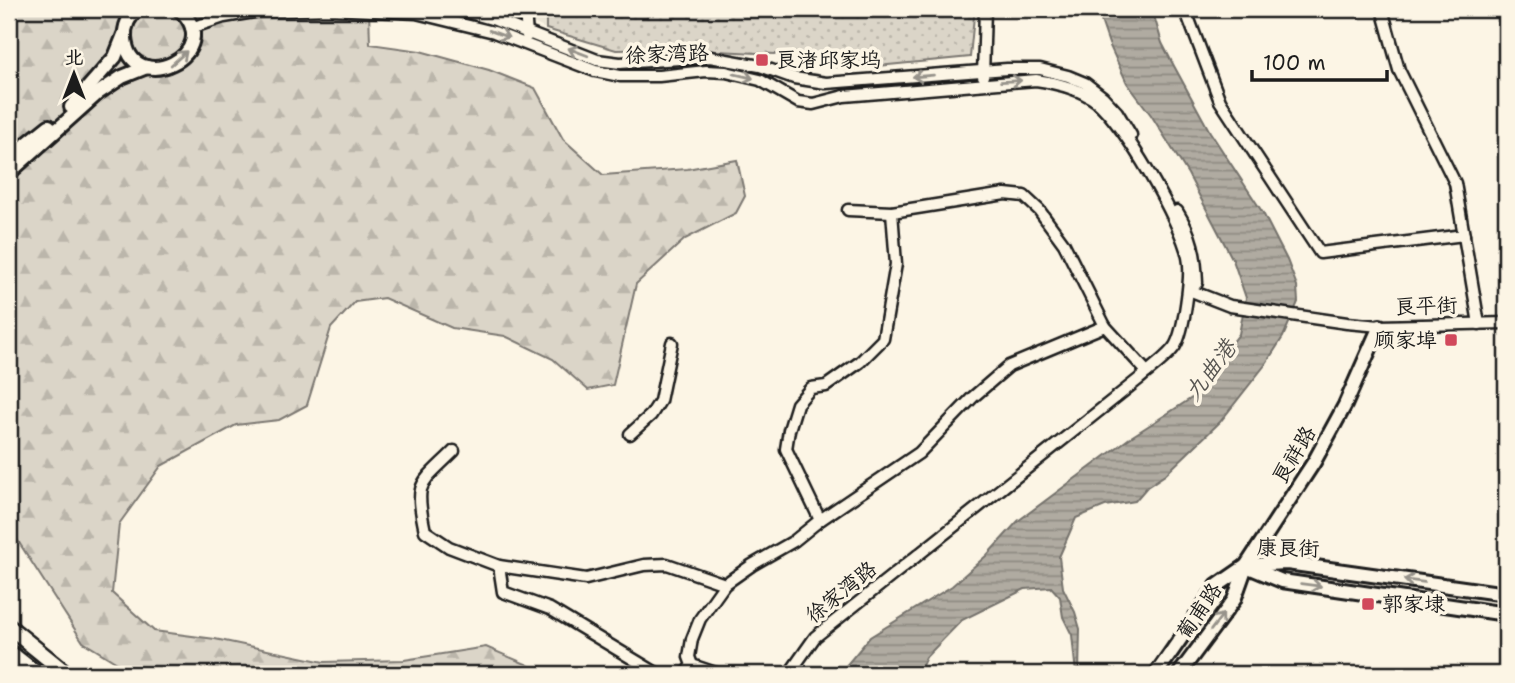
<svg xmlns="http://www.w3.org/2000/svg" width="1515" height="683" font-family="'Shantell Sans','LXGW WenKai TC',sans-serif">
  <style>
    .built { fill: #ebe5d6 }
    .forest { fill: url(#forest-firs); stroke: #7c7872; stroke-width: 2 }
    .park { fill: url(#park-dots); stroke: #7c7872; stroke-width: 2 }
    .water { fill: url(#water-rules); stroke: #75726c; stroke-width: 2 }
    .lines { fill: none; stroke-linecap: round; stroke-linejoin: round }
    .minor-casing { stroke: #1c1c1c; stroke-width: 15 }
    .major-casing { stroke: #1c1c1c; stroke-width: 18 }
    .highway-casing { stroke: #1c1c1c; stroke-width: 19 }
    .minor { stroke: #fcf5e5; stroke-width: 10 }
    .major { stroke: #fcf5e5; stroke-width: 12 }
    .highway { stroke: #fcf5e5; stroke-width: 14 }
    .oneway { stroke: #97938b }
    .poi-dot { fill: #d1495b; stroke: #fcf5e5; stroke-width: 2.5 }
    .labels { text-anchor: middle; stroke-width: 7; stroke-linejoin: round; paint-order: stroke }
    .street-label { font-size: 21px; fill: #1c1c1c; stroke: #fcf5e5 }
    .poi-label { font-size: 21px; fill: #1c1c1c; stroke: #fcf5e5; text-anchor: start }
    .water-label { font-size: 23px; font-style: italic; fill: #575551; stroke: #fcf5e5 }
  </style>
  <defs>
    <pattern id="forest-firs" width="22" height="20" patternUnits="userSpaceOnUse" patternTransform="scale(1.75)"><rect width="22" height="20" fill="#dbd5c8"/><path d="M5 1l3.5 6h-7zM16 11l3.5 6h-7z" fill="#bbb6ab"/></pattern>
    <pattern id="park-dots" width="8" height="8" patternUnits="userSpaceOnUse" patternTransform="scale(1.75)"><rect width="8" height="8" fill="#dbd5c8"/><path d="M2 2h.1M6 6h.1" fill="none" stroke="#bbb6ab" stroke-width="1.8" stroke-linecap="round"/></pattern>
    <pattern id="water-rules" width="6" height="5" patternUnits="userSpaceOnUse" patternTransform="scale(1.75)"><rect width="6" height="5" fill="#b0aba1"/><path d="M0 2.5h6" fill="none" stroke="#8e8a82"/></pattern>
  </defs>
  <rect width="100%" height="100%" fill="#fcf5e5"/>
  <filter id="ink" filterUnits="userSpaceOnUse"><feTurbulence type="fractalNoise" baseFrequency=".0143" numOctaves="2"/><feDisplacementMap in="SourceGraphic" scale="14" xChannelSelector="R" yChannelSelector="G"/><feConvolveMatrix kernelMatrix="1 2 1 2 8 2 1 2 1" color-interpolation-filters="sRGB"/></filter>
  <g filter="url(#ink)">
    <path class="built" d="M501,9H546V29L503,9Z"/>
    <path class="forest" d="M9,9H369L370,44L420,51L489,70L535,88L563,139L603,175L687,169L737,160L745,196L736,213L685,239L636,284L613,385L588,390L553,359L505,336L452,328L384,298L355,302L331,328L307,405L279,420L236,425L161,466L119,524L112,593L154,631L215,639L324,662L404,660L486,647L528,665L542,674H135L83,642L9,527Z"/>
    <path class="park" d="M546,9H969L974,16L970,57L847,69L775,54L678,49L616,50L546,29Z"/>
    <path class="water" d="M1097,9H1152L1162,43L1174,66L1210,132L1263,213L1287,260L1297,286L1298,302L1283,337L1265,365L1220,422L1165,475L1147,487L1135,501L1105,506L1076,518L1059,557L1063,588L1075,612L1080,629L1079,674H1076L1072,635L1063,617L1060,597L1051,587L1025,589L962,620L926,657L918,674H839L870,637L952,586L987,555L1018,521L1131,437L1201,392L1214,377L1216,364L1239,334L1246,298L1233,260L1188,174L1151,115L1127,83L1109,44Z"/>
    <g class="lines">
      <defs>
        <g id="minor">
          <path d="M190,9H204"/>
          <path d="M456,9L495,20L597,60L620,63L710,57L760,66L794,78L826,83L1007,69H1040L1068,76L1085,83L1103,97L1117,112L1131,135"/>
          <path d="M525,9L527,36"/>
          <path d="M1185,9L1220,101L1320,253L1464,235"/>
          <path d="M1382,9L1399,70L1455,183L1479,324"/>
          <path d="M191,28L224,17L260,11L330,9L416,13L494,32L595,71L620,76H659L706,71L726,72L760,80L798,102L813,104L844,96L1036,80C1056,83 1079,88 1096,101C1124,124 1181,222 1188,257C1192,274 1184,331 1175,346C1168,357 1149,370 1139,379L815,637L789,674"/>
          <path d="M983,76L985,9"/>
          <path d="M848,210L892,212L1005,194L1024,196L1039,210L1064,244L1105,326L1147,372"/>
          <path d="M1177,211C1192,235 1196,255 1197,283L1189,290"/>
          <path d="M1189,290L1230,306L1347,323L1380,326L1506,323"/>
          <path d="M630,434L651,415L660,401L672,343"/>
          <path d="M454,451C420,485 414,481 425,531L449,547L499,566L586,579L644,565L667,564L725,584"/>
          <path d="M820,520L786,449L789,430L797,404L811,388L826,386L860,362L883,339L896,264L892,212"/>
          <path d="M499,566L503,592L550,609L658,674"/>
          <path d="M692,665L719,674"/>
          <path d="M685,674L692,665L689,657L692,639L700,619L725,584L752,565L794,541L820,520L919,453L973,397L1009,366L1105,326"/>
        </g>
        <g id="major">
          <path d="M138,9C129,16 124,26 125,38C130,100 229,53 179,9"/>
          <path d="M71,107L115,57L125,32"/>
          <path d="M9,158L49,126"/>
          <path d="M9,173L98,93L122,77L147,67"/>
          <path d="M1250,565L1287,563L1506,594"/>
          <path d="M1246,566L1282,581L1506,614"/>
          <path d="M1156,674L1217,586L1246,566L1314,462L1345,405L1380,326"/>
          <path d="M1179,674L1234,600L1246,566"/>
        </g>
        <g id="highway">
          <path d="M9,627L67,674"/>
          <path d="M9,652L37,674"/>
        </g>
      </defs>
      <use href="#minor" class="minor-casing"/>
      <use href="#major" class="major-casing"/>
      <use href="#highway" class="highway-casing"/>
      <use href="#minor" class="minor"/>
      <use href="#major" class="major"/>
      <use href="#highway" class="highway"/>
    </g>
    <defs><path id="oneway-shaft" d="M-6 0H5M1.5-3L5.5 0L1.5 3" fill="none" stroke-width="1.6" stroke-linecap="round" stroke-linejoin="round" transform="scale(1.75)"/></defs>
    <g class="oneway">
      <use href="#oneway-shaft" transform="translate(499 34) rotate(20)"/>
      <use href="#oneway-shaft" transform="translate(578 52) rotate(-159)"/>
      <use href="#oneway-shaft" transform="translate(179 58) rotate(-42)"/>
      <use href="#oneway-shaft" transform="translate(743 76) rotate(13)"/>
      <use href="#oneway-shaft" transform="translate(923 76) rotate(175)"/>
      <use href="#oneway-shaft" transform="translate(1011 81) rotate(-3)"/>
      <use href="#oneway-shaft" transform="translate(1414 581) rotate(-172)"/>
      <use href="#oneway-shaft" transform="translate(1311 585) rotate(8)"/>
      <use href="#oneway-shaft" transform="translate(1217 622) rotate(-53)"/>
    </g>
  </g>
  <g class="poi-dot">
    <rect x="755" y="53" width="14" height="14" rx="3.5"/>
    <rect x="1444" y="333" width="14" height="14" rx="3.5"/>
    <rect x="1361" y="597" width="14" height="14" rx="3.5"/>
  </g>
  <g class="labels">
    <g class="street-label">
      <text transform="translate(667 54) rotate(-2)" y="7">徐家湾路</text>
      <text transform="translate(1426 306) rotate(-2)" y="7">良平街</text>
      <text transform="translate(1294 455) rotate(-59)" y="7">良祥路</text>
      <text transform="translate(1288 548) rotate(2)" y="7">康良街</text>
      <text transform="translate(841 592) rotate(-39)" y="7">徐家湾路</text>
      <text transform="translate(1199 611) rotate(-56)" y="7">葡甫路</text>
    </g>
    <g class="poi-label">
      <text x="776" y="67">良渚邱家坞</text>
      <text x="1437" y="347" text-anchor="end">顾家埠</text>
      <text x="1382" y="611">郭家埭</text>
    </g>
    <g class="water-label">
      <text transform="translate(1210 370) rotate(-53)" y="8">九曲港</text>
    </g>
  </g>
  <rect width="1515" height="683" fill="none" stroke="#fcf5e5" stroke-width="35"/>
  <rect x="18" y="18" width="1480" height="648" fill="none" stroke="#1c1c1c" stroke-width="2.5" filter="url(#ink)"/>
  <g transform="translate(74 74)" stroke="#fcf5e5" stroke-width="5" paint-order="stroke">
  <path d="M0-5L12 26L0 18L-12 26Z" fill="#1c1c1c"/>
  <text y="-10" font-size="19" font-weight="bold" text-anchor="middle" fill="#1c1c1c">北</text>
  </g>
  <path d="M1252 70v10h135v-10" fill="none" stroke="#1c1c1c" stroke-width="3.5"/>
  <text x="1263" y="70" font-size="21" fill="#1c1c1c" stroke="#fcf5e5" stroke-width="5" paint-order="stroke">100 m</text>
</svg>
